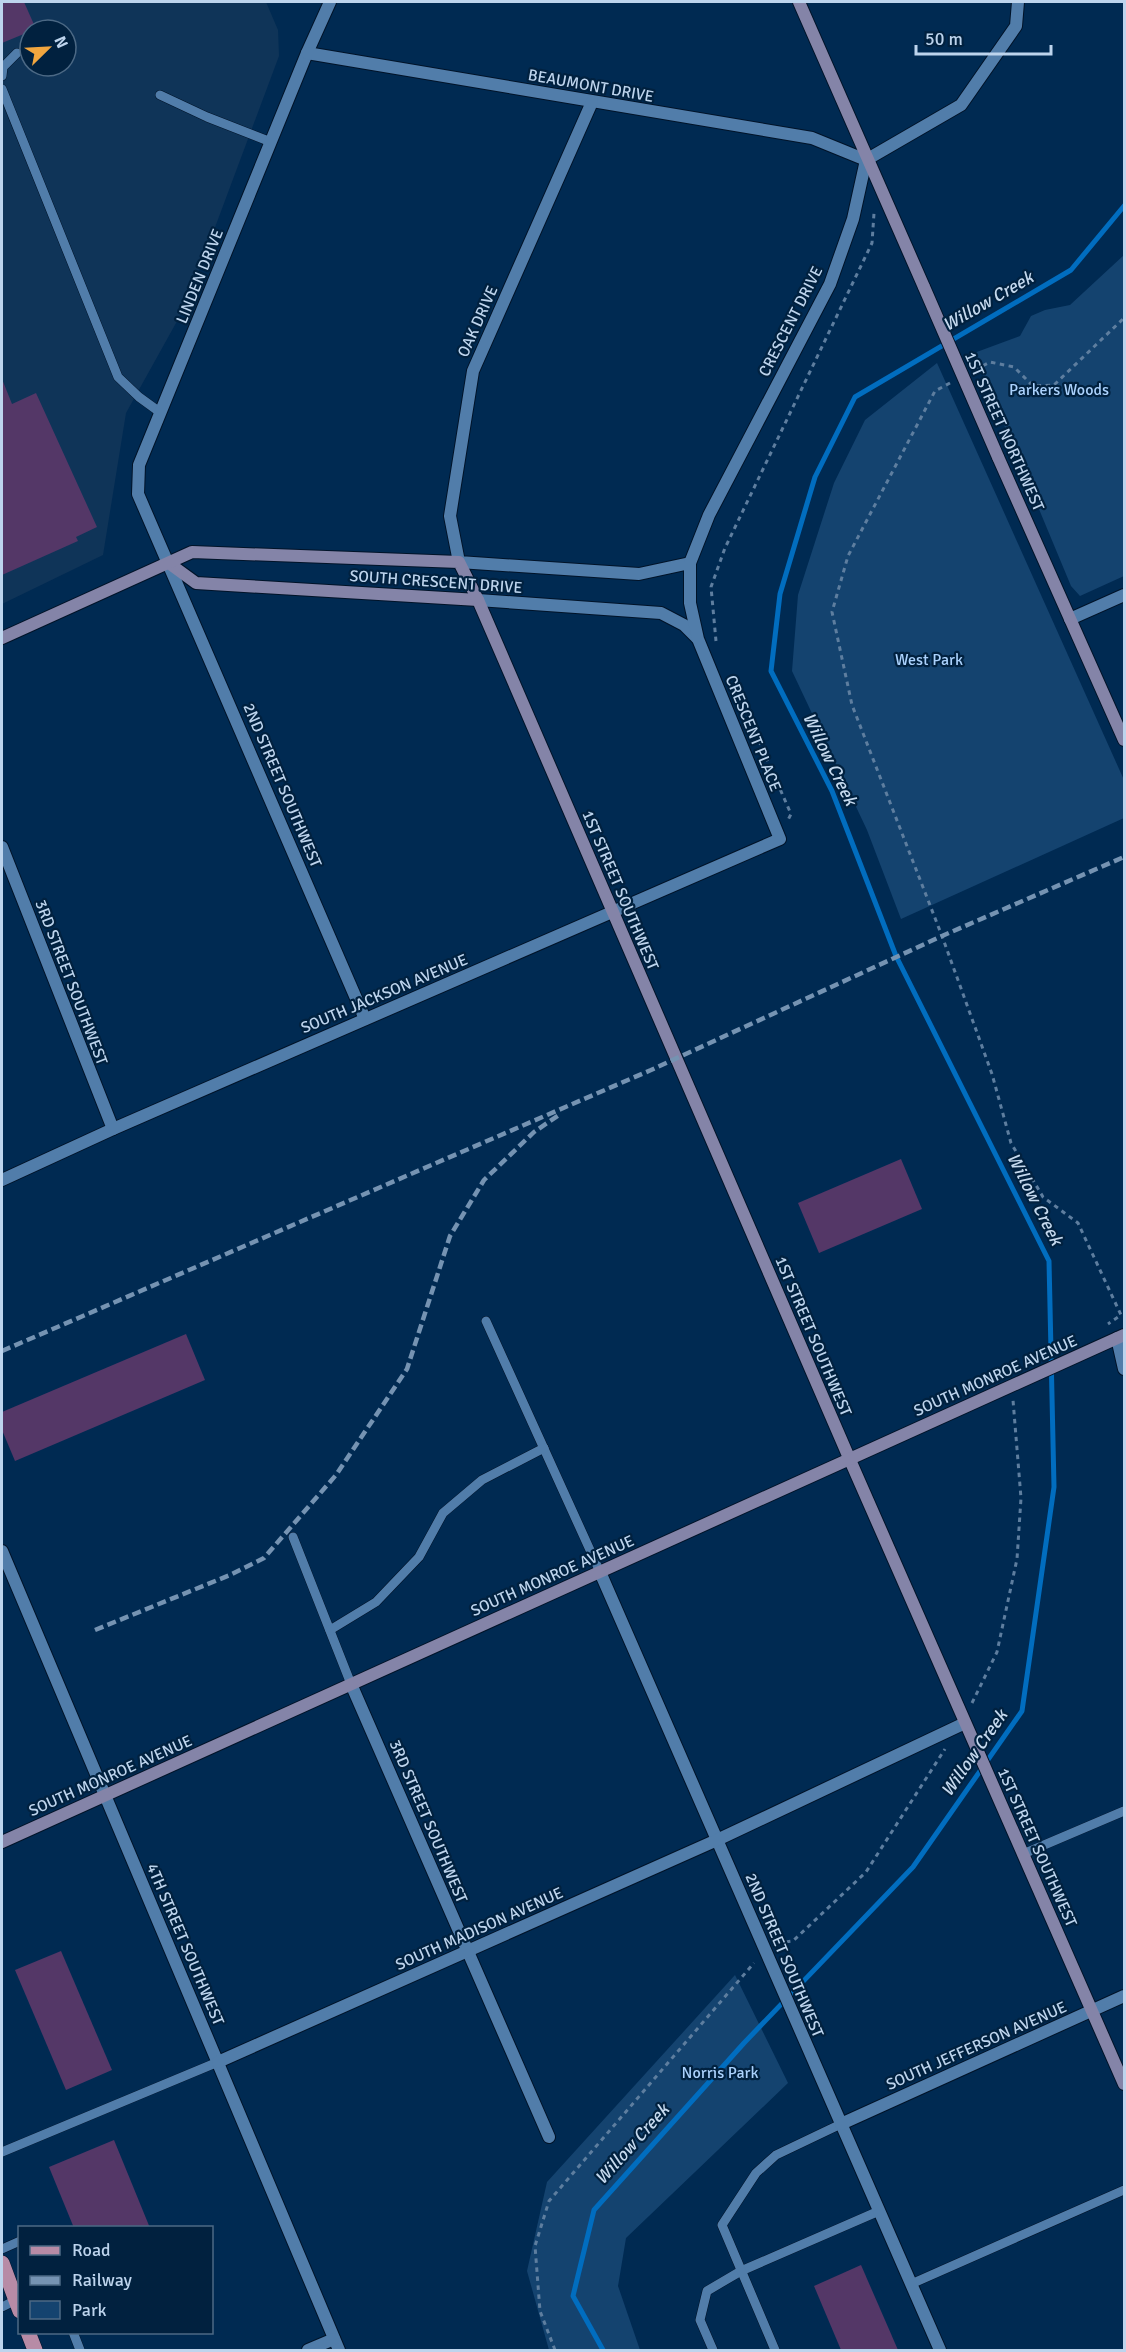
<svg xmlns="http://www.w3.org/2000/svg" width="1126" height="2352" font-family="Signika,sans-serif">
  <style>
    .built { fill: #0f3458; fill-rule: evenodd }
    .green { fill: #14436f }
    .lines { fill: none; stroke-linecap: round; stroke-linejoin: round }
    .stream { stroke: #016dbf; stroke-width: 5 }
    .building { fill: #543767 }
    .lane-casing { stroke: #001328; stroke-width: 10 }
    .street-casing { stroke: #001328; stroke-width: 14 }
    .secondary-casing { stroke: #001328; stroke-width: 14 }
    .primary-casing { stroke: #001328; stroke-width: 16 }
    .path { stroke: #5e7e9f; stroke-width: 3; stroke-dasharray: 4.5 4.5; stroke-linecap: butt }
    .lane { stroke: #517daa; stroke-width: 9 }
    .street { stroke: #517daa; stroke-width: 12 }
    .secondary { stroke: #8484a8; stroke-width: 12 }
    .primary { stroke: #b78ba6; stroke-width: 15 }
    .rail { stroke: #7593b2; stroke-width: 4.5; stroke-dasharray: 9 4.5; stroke-linecap: butt }
    .secondary-bridge-casing { stroke: #001328; stroke-width: 14; stroke-linecap: butt }
    .secondary-bridge { stroke: #8484a8; stroke-width: 12 }
    .labels { text-anchor: middle; stroke-width: 4.5; stroke-linejoin: round; paint-order: stroke }
    .street-label { font-size: 16px; fill: #bdd4ed; stroke: #01213f }
    .park-label { font-size: 16px; fill: #abd2fd; stroke: #01213f }
    .water-label { font-size: 18px; font-style: italic; fill: #c5d9ee; stroke: #01213f }
  </style>
  <rect width="100%" height="100%" fill="#002a52"/>
  <path class="built" d="M2,2H266L278,30L279,56L186,305L126,413L103,555L2,604ZM30,30H66V66H30Z"/>
  <g class="green">
    <path d="M1124,255V576L1080,596L1071,586L974,353L1020,336L1031,316L1045,310L1070,305Z"/>
    <path d="M937,363L1124,780V818L901,919L867,830L792,671L798,595L834,483L865,420Z"/>
    <path d="M735,1975L788,2083L626,2238L618,2286L640,2350H549L527,2271L547,2182Z"/>
  </g>
  <g class="lines">
    <path class="stream" d="M603,2350L573,2296L594,2210L744,2043L913,1867L1022,1711L1054,1487L1049,1261L896,956L832,791L771,671L780,594L815,477L855,397L1071,270L1124,206"/>
  </g>
  <g class="building">
    <path d="M2,2H24L36,29L2,43Z"/>
    <path d="M2,379L12,404L36,393L97,527L76,537L78,541L2,575Z"/>
    <path d="M901,1159L922,1209L819,1253L798,1203Z"/>
    <path d="M186,1334L205,1380L15,1461L2,1430V1412Z"/>
    <path d="M61,1951L112,2070L66,2090L15,1970Z"/>
    <path d="M114,2140L150,2228H74L49,2167Z"/>
    <path d="M861,2265L898,2350H841L814,2286Z"/>
  </g>
  <g class="lines">
    <defs>
      <g id="lane">
        <path d="M2,76L3,67L17,53"/>
        <path d="M2,89L118,377L139,397L161,413"/>
        <path d="M160,95L207,117L271,142"/>
        <path d="M486,1321L600,1572"/>
        <path d="M293,1537L351,1684"/>
        <path d="M330,1630L376,1602L419,1557L443,1513L482,1480L544,1448"/>
        <path d="M1023,1854L1124,1811"/>
        <path d="M2,2152L218,2062"/>
        <path d="M2,2249L20,2241"/>
        <path d="M911,2284L1124,2190"/>
        <path d="M2,2307L16,2300"/>
        <path d="M73,2332L80,2350"/>
        <path d="M713,2350L700,2320L707,2291L741,2271L879,2211"/>
        <path d="M775,2350L722,2225L756,2173L776,2155L841,2124"/>
      </g>
      <g id="street">
        <path d="M330,2L307,53L139,465L138,494L365,1019"/>
        <path d="M307,53L812,138L866,160"/>
        <path d="M592,102L473,371L450,516L459,562L639,574L690,563"/>
        <path d="M478,600L661,613L684,625L697,638"/>
        <path d="M1070,619L1124,595"/>
        <path d="M2,847L113,1129"/>
        <path d="M2,1180L113,1129L780,839L698,639L690,603V563L709,515L830,284L853,219L866,160L961,105L1016,26L1018,2"/>
        <path d="M1117,1338L1124,1369"/>
        <path d="M2,1551L339,2350"/>
        <path d="M600,1572L940,2350"/>
        <path d="M351,1684L549,2137"/>
        <path d="M218,2062L717,1840L965,1723"/>
        <path d="M841,2124L1124,1996"/>
        <path d="M308,2350L334,2339"/>
      </g>
      <g id="secondary">
        <path d="M799,2L924,287"/>
        <path d="M998,457L1124,740"/>
        <path d="M170,564L196,583L478,600"/>
        <path d="M2,638L192,552L459,562L478,600L850,1460L1124,2084"/>
        <path d="M2,1842L1124,1335"/>
      </g>
      <g id="primary">
        <path d="M2,2263L20,2311"/>
        <path d="M28,2332L35,2350"/>
      </g>
    </defs>
    <use href="#lane" class="lane-casing"/>
    <use href="#street" class="street-casing"/>
    <use href="#secondary" class="secondary-casing"/>
    <use href="#primary" class="primary-casing"/>
    <g class="path">
      <path d="M975,370L990,362L1014,367L1033,386L1054,385L1124,318"/>
      <path d="M950,383L935,391L848,556L832,612L852,705L942,936L992,1074L1011,1143L1043,1197L1078,1223L1121,1315L1108,1324"/>
      <path d="M716,641L711,587L725,548L872,243L874,213"/>
      <path d="M737,691L791,814L788,820"/>
      <path d="M972,1703L997,1652L1017,1559L1021,1498L1013,1400"/>
      <path d="M777,1943L793,1941L866,1872L945,1749"/>
      <path d="M555,2350L540,2311L535,2246L549,2201L754,1963"/>
    </g>
    <use href="#lane" class="lane"/>
    <use href="#street" class="street"/>
    <use href="#secondary" class="secondary"/>
    <use href="#primary" class="primary"/>
    <g class="rail">
      <path d="M2,1351L651,1070L942,936L1124,857"/>
      <path d="M95,1630L230,1575L264,1558L336,1475L407,1369L450,1236L484,1180L534,1132L559,1115"/>
    </g>
    <defs>
      <path id="secondary-bridge" d="M924,287L998,457"/>
    </defs>
    <use href="#secondary-bridge" class="secondary-bridge-casing"/>
    <use href="#secondary-bridge" class="secondary-bridge"/>
  </g>
  <g class="labels">
    <g class="street-label">
      <text transform="translate(591 85) rotate(10)" y="6">BEAUMONT DRIVE</text>
      <text transform="translate(199 276) rotate(-68)" y="6">LINDEN DRIVE</text>
      <text transform="translate(477 321) rotate(-66)" y="6">OAK DRIVE</text>
      <text transform="translate(790 321) rotate(-63)" y="6">CRESCENT DRIVE</text>
      <text transform="translate(1005 431) rotate(66)" y="6">1ST STREET NORTHWEST</text>
      <text transform="translate(436 581) rotate(4)" y="6">SOUTH CRESCENT DRIVE</text>
      <text transform="translate(754 733) rotate(68)" y="6">CRESCENT PLACE</text>
      <text transform="translate(283 785) rotate(67)" y="6">2ND STREET SOUTHWEST</text>
      <text transform="translate(621 890) rotate(67)" y="6">1ST STREET SOUTHWEST</text>
      <text transform="translate(72 982) rotate(69)" y="6">3RD STREET SOUTHWEST</text>
      <text transform="translate(384 993) rotate(-23)" y="6">SOUTH JACKSON AVENUE</text>
      <text transform="translate(814 1336) rotate(67)" y="6">1ST STREET SOUTHWEST</text>
      <text transform="translate(995 1375) rotate(-24)" y="6">SOUTH MONROE AVENUE</text>
      <text transform="translate(552 1575) rotate(-24)" y="6">SOUTH MONROE AVENUE</text>
      <text transform="translate(110 1775) rotate(-24)" y="6">SOUTH MONROE AVENUE</text>
      <text transform="translate(429 1821) rotate(67)" y="6">3RD STREET SOUTHWEST</text>
      <text transform="translate(1038 1847) rotate(66)" y="6">1ST STREET SOUTHWEST</text>
      <text transform="translate(479 1928) rotate(-24)" y="6">SOUTH MADISON AVENUE</text>
      <text transform="translate(186 1944) rotate(67)" y="6">4TH STREET SOUTHWEST</text>
      <text transform="translate(785 1955) rotate(67)" y="6">2ND STREET SOUTHWEST</text>
      <text transform="translate(976 2045) rotate(-24)" y="6">SOUTH JEFFERSON AVENUE</text>
    </g>
    <g class="park-label">
      <text x="1059" y="395">Parkers Woods</text>
      <text x="929" y="665">West Park</text>
      <text x="720" y="2078">Norris Park</text>
    </g>
    <g class="water-label">
      <text transform="translate(988 301) rotate(-30)" y="6">Willow Creek</text>
      <text transform="translate(830 759) rotate(64)" y="6">Willow Creek</text>
      <text transform="translate(1035 1199) rotate(63)" y="6">Willow Creek</text>
      <text transform="translate(974 1753) rotate(-55)" y="6">Willow Creek</text>
      <text transform="translate(632 2144) rotate(-48)" y="6">Willow Creek</text>
    </g>
  </g>
  <rect width="1126" height="2352" fill="none" stroke="#bdd4ed" stroke-width="6"/>
  <rect x="18" y="2226" width="195" height="108" fill="#01213f" stroke="#4c6985" stroke-width="1.5"/>
  <rect x="30" y="2246" width="30" height="9" fill="#b78ba6" stroke="#4c6985" stroke-width="1.5"/>
  <text x="72" y="2256" font-size="18" fill="#bdd4ed">Road</text>
  <rect x="30" y="2276" width="30" height="9" fill="#7593b2" stroke="#4c6985" stroke-width="1.5"/>
  <text x="72" y="2286" font-size="18" fill="#bdd4ed">Railway</text>
  <rect x="30" y="2301" width="30" height="18" fill="#14436f" stroke="#4c6985" stroke-width="1.5"/>
  <text x="72" y="2316" font-size="18" fill="#bdd4ed">Park</text>
  <g transform="translate(48 48) rotate(66)"><circle r="28" fill="#01213f" stroke="#4c6985" stroke-width="1.5"/>
  <path d="M0-4.5L10 22L0 15L-10 22Z" fill="#f1a63f"/>
  <text y="-9" font-size="16" font-weight="bold" text-anchor="middle" fill="#bdd4ed">N</text>
  </g>
  <path d="M916 45v9h135v-9" fill="none" stroke="#bdd4ed" stroke-width="3"/>
  <text x="925" y="45" font-size="18" fill="#bdd4ed" stroke="#01213f" stroke-width="4.5" paint-order="stroke">50 m</text>
</svg>
